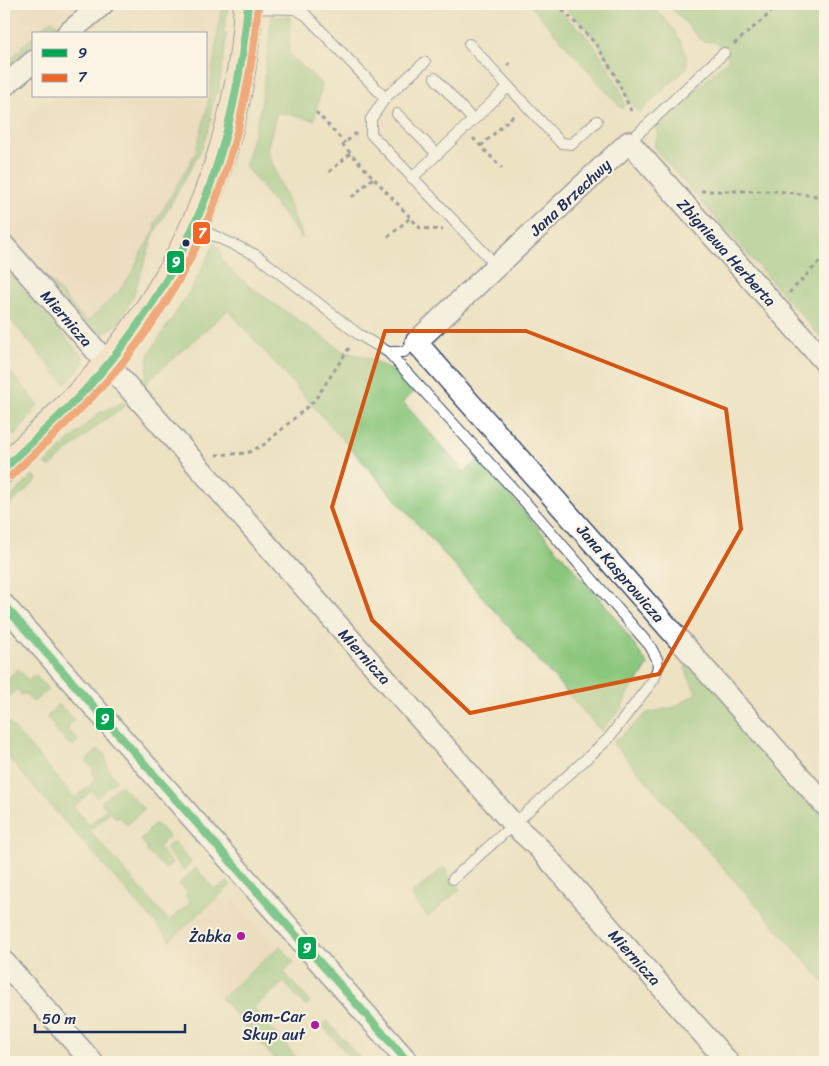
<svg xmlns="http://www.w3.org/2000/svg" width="829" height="1066" font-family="Sriracha,sans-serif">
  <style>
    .built { fill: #edd7bb }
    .green { fill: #8ac67b; stroke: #527a6c }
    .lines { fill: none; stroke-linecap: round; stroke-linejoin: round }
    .lane-casing { stroke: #3a4a6d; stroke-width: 12 }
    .street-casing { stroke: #3a4a6d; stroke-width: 24 }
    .secondary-casing { stroke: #3a4a6d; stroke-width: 30 }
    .path { stroke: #3a4a6d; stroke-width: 3; stroke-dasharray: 4 4; stroke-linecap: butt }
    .lane { stroke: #fff; stroke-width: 10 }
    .street { stroke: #fff; stroke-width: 21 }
    .secondary { stroke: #fde4d1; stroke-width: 28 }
    .bus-1-casing { stroke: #fcf5e5; stroke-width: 11 }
    .bus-2-casing { stroke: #fcf5e5; stroke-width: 11 }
    .bus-1 { stroke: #00a651; stroke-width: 8 }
    .bus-2 { stroke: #f26522; stroke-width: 8 }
    .marked { fill: none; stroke: #d45514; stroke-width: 4; stroke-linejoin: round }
    .bus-dot { fill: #1b2f5e; stroke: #fcf5e5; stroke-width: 2 }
    .poi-dot { fill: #b5179e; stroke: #fcf5e5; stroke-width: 2 }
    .labels { text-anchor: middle; stroke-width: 4; stroke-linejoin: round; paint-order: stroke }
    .street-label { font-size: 16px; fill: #1b2f5e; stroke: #fcf5e5 }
    .poi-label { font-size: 16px; fill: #1b2f5e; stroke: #fcf5e5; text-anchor: end }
    .line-badge { stroke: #fcf5e5; stroke-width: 2 }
    .badge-label { font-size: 14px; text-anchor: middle; font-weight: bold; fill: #fff }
  </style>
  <rect width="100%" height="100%" fill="#fcf5e5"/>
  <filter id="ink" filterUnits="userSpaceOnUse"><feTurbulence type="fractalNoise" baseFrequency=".02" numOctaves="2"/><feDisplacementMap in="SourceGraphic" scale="10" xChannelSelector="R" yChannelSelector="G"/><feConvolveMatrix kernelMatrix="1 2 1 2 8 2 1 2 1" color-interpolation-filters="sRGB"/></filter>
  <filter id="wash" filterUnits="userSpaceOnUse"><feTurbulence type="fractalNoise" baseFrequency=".0096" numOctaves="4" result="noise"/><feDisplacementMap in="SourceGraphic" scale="20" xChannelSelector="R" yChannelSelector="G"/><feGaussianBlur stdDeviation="1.12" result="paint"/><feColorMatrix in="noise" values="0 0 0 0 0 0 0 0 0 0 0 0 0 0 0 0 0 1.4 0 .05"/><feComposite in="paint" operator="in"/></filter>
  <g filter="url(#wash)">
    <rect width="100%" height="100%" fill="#ede2c2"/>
    <g class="built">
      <path d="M4,4H77L41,34H34V39L4,64Z"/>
      <path d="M127,4H222L207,109L192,160L154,225L156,228L141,253L134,270L118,292L87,323L4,229V135L44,101L47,103L55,96H206V34H116L134,18L125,6Z"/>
      <path d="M219,896L229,907L235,901L277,948L221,998L170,940Z"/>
    </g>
    <g class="green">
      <path d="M222,4H229L223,34L227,35L218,93L215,94L210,116L212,118L202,148L154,234L132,299L117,325L97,337L4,235V229L87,322L118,292L134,270L141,253L156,228L154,225L195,154L207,109Z"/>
      <path d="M529,4H556C561,16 574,22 582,31C601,51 617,78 625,104L622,109Z"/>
      <path d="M560,4H649C668,20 688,43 687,68L639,113L629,102L617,73L600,47L585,27Z"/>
      <path d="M668,4H825V342L656,150L654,145L659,133L655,129L729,58L716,42L702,41Z"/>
      <path d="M272,16L290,17L289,55L322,84L314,120L277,112L267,150L303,239L245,166L261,107Z"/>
      <path d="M51,20L58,24L46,34H36Z"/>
      <path d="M34,36V44L4,69V64L23,48L22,46Z"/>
      <path d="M215,243L220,250L222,261L250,287L343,351L371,359L407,380L417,389L403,402L464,472L479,460L612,613L648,665L637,683L628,692L622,708L601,731L228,310L143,385L167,414L164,416L138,386L146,376L149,354L192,288Z"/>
      <path d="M4,267L82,356L84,363L65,384L4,312Z"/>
      <path d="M4,365L38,405L15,436L4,423Z"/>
      <path d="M124,402L127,405L100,423L50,467L45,464L99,413Z"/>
      <path d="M34,474L37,480L4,510V504Z"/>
      <path d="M690,662L825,816V983L613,743L647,713L675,707L696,693L685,668Z"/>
      <path d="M18,669L28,680L35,675L47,688V691L33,702L25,693L22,695L17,689L4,701V681Z"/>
      <path d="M58,704L74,719L67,728L78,741L72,746L53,729L55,726L47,717Z"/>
      <path d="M4,717L75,798L97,779L92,772L94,770L86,761L98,749L105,754L108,769L116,780L97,797L91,791L73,807L89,825L107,809L101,802L120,785L144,809L127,825L119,816L116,818L110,812L90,831L169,921L191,902L185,895L188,893L179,884L195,869H197L213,888L216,889L228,882L231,885L170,940L4,753Z"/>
      <path d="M154,824H157L169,837L158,848L172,863L166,869L146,851L148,849L141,840Z"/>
      <path d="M173,842L191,862L184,870L165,849Z"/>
      <path d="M444,867L449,873L448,876L460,889L428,917L411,895Z"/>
      <path d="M280,946L294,962L284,972L310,1002L305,1006L284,982L253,1008L300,1062H277L221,998Z"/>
      <path d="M327,1021L363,1062H354L322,1025Z"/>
    </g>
  </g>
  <g filter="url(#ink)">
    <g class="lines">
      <defs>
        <g id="lane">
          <path d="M249,8L295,9L306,15L385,98L371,119V134L497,266"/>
          <path d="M469,44L561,143L572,144L597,121"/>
          <path d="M435,78L473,120"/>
          <path d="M385,98L425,62"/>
          <path d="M397,114L437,154"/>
          <path d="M629,142L724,53"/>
          <path d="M412,178L508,87"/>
          <path d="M195,227L256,255L358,334L388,352H404L416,342"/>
          <path d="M388,352L526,503L650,646L657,659L658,667L654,679L608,739L453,879"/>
        </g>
        <g id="street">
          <path d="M67,34L103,4"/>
          <path d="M4,86L34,61"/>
          <path d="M4,246L514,825L538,847L728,1062"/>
          <path d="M825,362L629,142L416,342L825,805"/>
          <path d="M4,605L408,1062"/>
          <path d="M4,962L92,1062"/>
        </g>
        <path id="secondary" d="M4,469C39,435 76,402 108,364C192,264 242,135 248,4"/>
      </defs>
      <use href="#lane" class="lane-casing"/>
      <use href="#street" class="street-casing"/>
      <use href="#secondary" class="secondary-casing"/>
      <g class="path">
        <path d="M557,4L596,44L615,75L631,111"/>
        <path d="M734,44L781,4"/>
        <path d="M507,66L512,61"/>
        <path d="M316,112L345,143"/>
        <path d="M356,133L343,145L420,228L443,230"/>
        <path d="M473,138L502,168"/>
        <path d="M481,146L515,114"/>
        <path d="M329,172L351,153"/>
        <path d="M701,191H777L825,197"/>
        <path d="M352,197L373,178"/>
        <path d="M388,237L410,218"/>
        <path d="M789,293L825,256"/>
        <path d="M216,455L247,453L265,444L315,400L351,345"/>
      </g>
      <use href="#lane" class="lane"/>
      <use href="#street" class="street"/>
      <use href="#secondary" class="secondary"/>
      <defs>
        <g id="bus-1">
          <path d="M4,469C39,435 77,402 108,364C196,257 236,141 248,4"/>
          <path d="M4,605L408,1062"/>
        </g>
        <path id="bus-2" d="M11,476C46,442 83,409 115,372C205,265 246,143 258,5"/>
      </defs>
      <use href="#bus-1" class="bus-1-casing"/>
      <use href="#bus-2" class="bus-2-casing"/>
      <use href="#bus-1" class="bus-1"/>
      <use href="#bus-2" class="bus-2"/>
    </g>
  </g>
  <path d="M0 0H829V1066H0ZM385,331H526L726,409L741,529L659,674L470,713L372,620L332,507Z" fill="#ede2c2" fill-opacity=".55" fill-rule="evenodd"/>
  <path class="marked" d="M385,331H526L726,409L741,529L659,674L470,713L372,620L332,507Z"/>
  <circle class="bus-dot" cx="186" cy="243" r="4.5"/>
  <g class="poi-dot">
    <circle cx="241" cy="936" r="5"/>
    <circle cx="315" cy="1025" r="5"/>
  </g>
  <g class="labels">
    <g class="street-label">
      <text transform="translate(570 197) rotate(-43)" y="6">Jana Brzechwy</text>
      <text transform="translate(727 252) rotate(48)" y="6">Zbigniewa Herberta</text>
      <text transform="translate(67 318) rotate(49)" y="6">Miernicza</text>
      <text transform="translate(621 573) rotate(49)" y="6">Jana Kasprowicza</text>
      <text transform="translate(365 656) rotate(48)" y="6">Miernicza</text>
      <text transform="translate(635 957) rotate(48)" y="6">Miernicza</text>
    </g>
    <g class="poi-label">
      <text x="231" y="942">Żabka</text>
      <text x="305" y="1022">Gom-Car<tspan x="305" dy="18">Skup aut</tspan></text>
    </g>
  </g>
  <g class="line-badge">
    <rect x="192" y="221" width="19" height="24" rx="5" fill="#f26522"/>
    <rect x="166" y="250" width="19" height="24" rx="5" fill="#00a651"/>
    <rect x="95" y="707" width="20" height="24" rx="5" fill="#00a651"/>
    <rect x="297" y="936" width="20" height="24" rx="5" fill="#00a651"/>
  </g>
  <g class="badge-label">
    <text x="202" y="238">7</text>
    <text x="176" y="267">9</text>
    <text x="105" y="724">9</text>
    <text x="307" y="953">9</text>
  </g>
  <rect width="829" height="1066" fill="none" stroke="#fcf5e5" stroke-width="20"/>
  <rect x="32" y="32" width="175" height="65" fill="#fcf5e5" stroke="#a2a6af"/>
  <rect x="42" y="49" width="25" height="8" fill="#00a651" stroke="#a2a6af"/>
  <text x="78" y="58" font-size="15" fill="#1b2f5e">9</text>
  <rect x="42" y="74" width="25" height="8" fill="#f26522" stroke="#a2a6af"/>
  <text x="78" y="82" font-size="15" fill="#1b2f5e">7</text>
  <path d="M35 1024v8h150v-8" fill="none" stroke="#1b2f5e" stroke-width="2.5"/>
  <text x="42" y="1024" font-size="15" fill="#1b2f5e" stroke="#fcf5e5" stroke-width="4" paint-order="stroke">50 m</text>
</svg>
